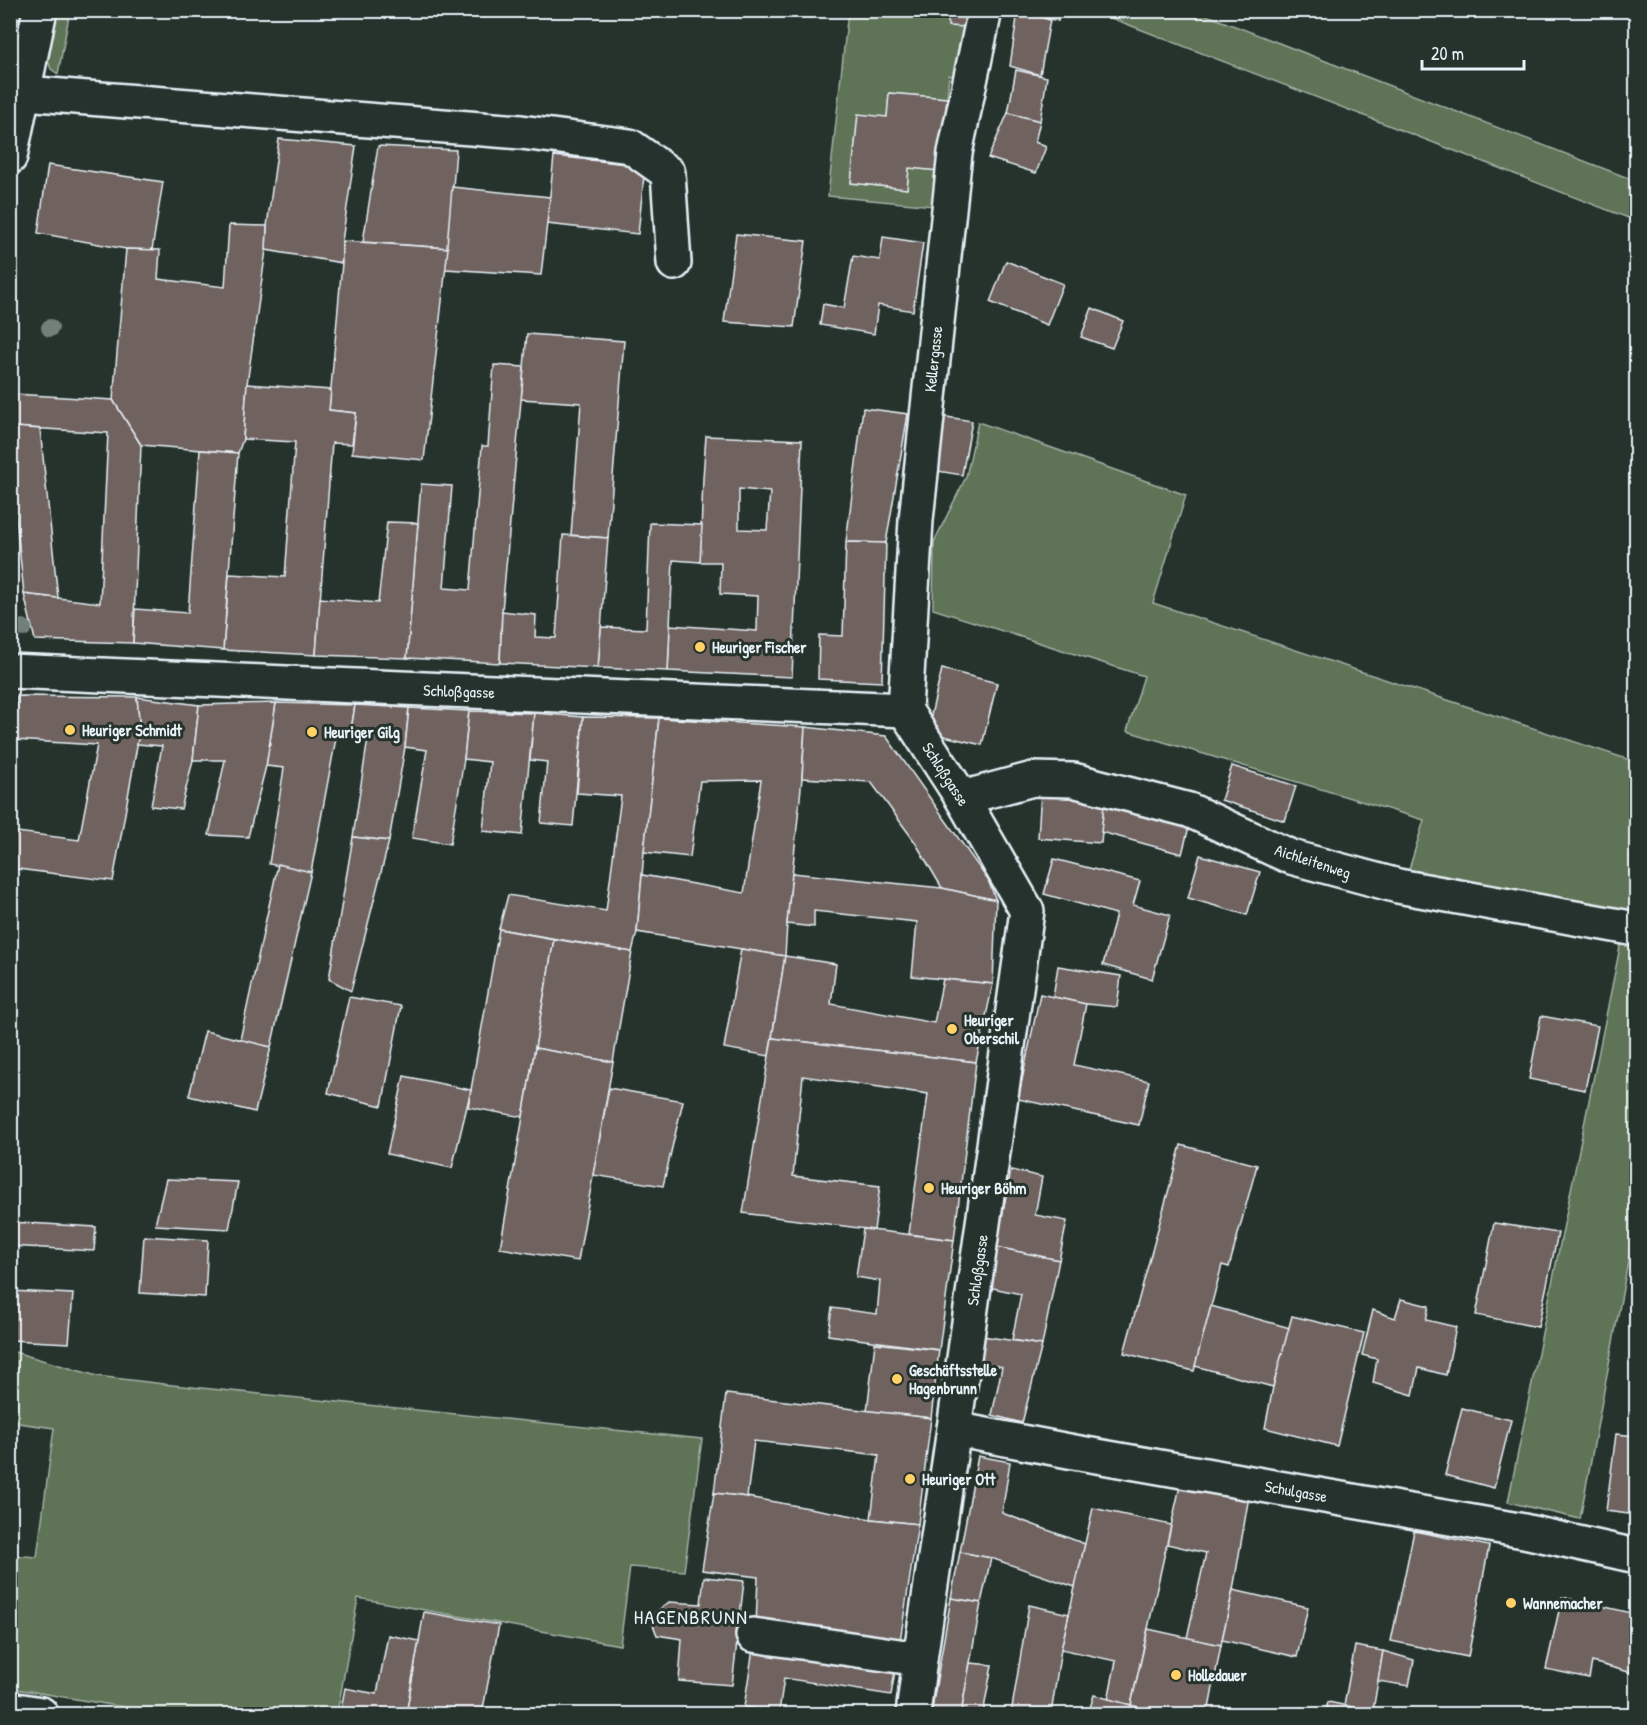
<svg xmlns="http://www.w3.org/2000/svg" width="1647" height="1725" font-family="'Patrick Hand',sans-serif">
  <style>
    .green { fill: #5e7356; stroke: #a3b2a7; stroke-width: 1.5 }
    .building { fill: #6f625e; stroke: #e8f1f8; stroke-width: 1.5; fill-rule: evenodd }
    .lines { fill: none; stroke-linecap: round; stroke-linejoin: round }
    .minor-casing { stroke: #e8f1f8; stroke-width: 38 }
    .major-casing { stroke: #e8f1f8; stroke-width: 38 }
    .minor { stroke: #26332d; stroke-width: 33 }
    .major { stroke: #26332d; stroke-width: 33 }
    .tree { fill: #728079 }
    .poi-dot { fill: #ffd166; stroke: #26332d; stroke-width: 2 }
    .labels { text-anchor: middle; stroke-width: 6; stroke-linejoin: round; paint-order: stroke }
    .street-label { font-size: 16px; fill: #e8f1f8; stroke: #26332d }
    .poi-label { font-size: 16px; font-weight: bold; fill: #e8f1f8; stroke: #26332d; text-anchor: start }
    .quarter-label { font-size: 20px; letter-spacing: 1.5px; fill: #e8f1f8; stroke: #26332d }
  </style>
  <rect width="100%" height="100%" fill="#26332d"/>
  <filter id="ink" filterUnits="userSpaceOnUse"><feTurbulence type="fractalNoise" baseFrequency=".0167" numOctaves="2"/><feDisplacementMap in="SourceGraphic" scale="12" xChannelSelector="R" yChannelSelector="G"/><feConvolveMatrix kernelMatrix="1 2 1 2 8 2 1 2 1" color-interpolation-filters="sRGB"/></filter>
  <g filter="url(#ink)">
    <g class="green">
      <path d="M55,11H70L58,74L51,69L47,58Z"/>
      <path d="M848,11H966L964,80L949,75L947,98L889,93L887,117L858,115L851,183L907,189L909,168L939,171L945,207L828,196Z"/>
      <path d="M1093,11H1196L1636,181V221Z"/>
      <path d="M978,422L1186,495L1153,603L1636,762V921L1407,876L1424,820L1127,731L1144,676L933,609L934,542L966,477Z"/>
      <path d="M1622,937L1636,939V1219L1580,1519L1508,1502Z"/>
      <path d="M11,1351L97,1376L172,1385L702,1439L684,1571L630,1567L620,1645L358,1598L337,1714H164L11,1688V1555L37,1557L54,1428L11,1422Z"/>
    </g>
    <g class="building">
      <path d="M948,10H966V27L948,26Z"/>
      <path d="M1018,10H1060L1058,21Z"/>
      <path d="M1018,11L1050,20L1040,75L1010,66Z"/>
      <path d="M1016,70L1047,77L1040,121L1008,113Z"/>
      <path d="M889,93L947,98L940,171L909,168L907,189L851,183L858,114L887,117Z"/>
      <path d="M1008,113L1040,121L1035,142L1046,147L1036,173L988,158Z"/>
      <path d="M279,139L356,146L342,241V263L266,250L267,226Z"/>
      <path d="M378,146L456,150L448,248L363,242Z"/>
      <path d="M554,156L645,166L638,234L547,224Z"/>
      <path d="M48,165L163,182L152,250L126,249L38,233Z"/>
      <path d="M452,187L550,197L541,275L445,269Z"/>
      <path d="M229,225L267,226L266,250L247,384L243,439L238,453L141,445L113,400L126,249L160,250L158,279L225,287Z"/>
      <path d="M736,234L806,241L794,327L724,322Z"/>
      <path d="M883,237L923,243L913,311L878,305L874,334L820,325L823,304L844,308L853,256L880,260Z"/>
      <path d="M342,241L448,248L424,460L352,453L356,413L329,410L342,263Z"/>
      <path d="M1006,261L1063,284L1047,325L990,302Z"/>
      <path d="M1092,308L1123,321L1112,348L1081,337Z"/>
      <path d="M527,334L624,341L608,538L571,535L581,403L521,399Z"/>
      <path d="M494,365L524,367L502,611L500,663L407,658L421,484L452,486L444,588L470,590L482,446H488Z"/>
      <path d="M247,384L331,390L329,410L356,413L352,444L332,443L316,655L223,650L229,574L285,577L295,442L243,439Z"/>
      <path d="M14,394L113,400L141,445L133,643L35,640L24,594L100,603L108,433L14,427Z"/>
      <path d="M863,408L908,414L886,543L846,542Z"/>
      <path d="M941,416L972,421L962,475L931,470Z"/>
      <path d="M14,427L40,429L58,598L24,594L11,469Z"/>
      <path d="M706,436L802,440L792,677L668,671L670,625L757,631L758,596L720,594L721,562H700L703,478ZM739,489L770,492L767,530L739,529Z"/>
      <path d="M200,450L238,453L223,650L133,643L135,609L188,613Z"/>
      <path d="M387,522L418,523L407,658L316,655L320,598L378,603Z"/>
      <path d="M650,523L702,525L700,562L673,560L668,671L598,668L601,627L646,629Z"/>
      <path d="M563,535L608,538L598,668L500,663L502,611L536,615L535,637L556,638Z"/>
      <path d="M846,542L886,543L882,682L818,679L819,635L843,636Z"/>
      <path d="M942,669L997,683L982,745L927,732Z"/>
      <path d="M17,696L137,697L140,729L113,881L10,868V831L79,840L97,745L14,740Z"/>
      <path d="M137,697L199,705L193,760L181,809L151,806L162,746L137,744L140,729Z"/>
      <path d="M276,703L355,705L350,737L336,738L311,872L269,864L284,768L266,766Z"/>
      <path d="M276,703L266,766L248,837L209,835L225,760H193L199,705Z"/>
      <path d="M355,705L409,708L405,747L389,841L353,837L368,738L350,737Z"/>
      <path d="M409,708L469,711L464,759L450,844L412,838L427,750L405,747Z"/>
      <path d="M469,711L534,713L522,835L483,831L490,762L464,759Z"/>
      <path d="M534,713L583,717L573,826L541,823L547,762L530,760Z"/>
      <path d="M583,717L659,718L644,852L637,932L632,952L499,929L508,895L606,911L621,796L577,793Z"/>
      <path d="M659,718L805,727L802,778L787,924L785,956L637,932L642,875L744,893L761,780L700,781L690,857L644,852Z"/>
      <path d="M805,727L886,736L988,880L996,900L942,888L915,842L871,782L802,778Z"/>
      <path d="M1232,766L1296,786L1285,821L1221,800Z"/>
      <path d="M1041,790L1105,796L1101,843L1038,838Z"/>
      <path d="M1105,796L1191,819L1182,854L1101,832Z"/>
      <path d="M353,837L389,841L351,991L329,979Z"/>
      <path d="M1200,855L1260,872L1247,915L1188,898Z"/>
      <path d="M1054,859L1140,881L1133,905L1170,915L1152,979L1103,965L1116,914L1044,894Z"/>
      <path d="M278,864L311,872L271,1047L240,1040Z"/>
      <path d="M792,873L942,888L996,900L993,984L912,976L917,922L814,911V927L787,924Z"/>
      <path d="M499,929L554,939L523,1117L468,1107Z"/>
      <path d="M554,939L632,952L613,1062L535,1048Z"/>
      <path d="M741,949L785,956L769,1056L724,1048Z"/>
      <path d="M785,956L836,964L831,1004L934,1023L943,979L993,984L976,1062L772,1038Z"/>
      <path d="M1058,966L1121,976L1117,1007L1086,1004L1053,997Z"/>
      <path d="M1040,994L1086,1004L1074,1065L1149,1081L1139,1125L1018,1099Z"/>
      <path d="M349,997L401,1006L382,1106L328,1093Z"/>
      <path d="M1541,1016L1598,1026L1585,1090L1529,1079Z"/>
      <path d="M205,1031L271,1047L255,1112L189,1096Z"/>
      <path d="M772,1038L976,1062L954,1240L909,1234L928,1094L803,1076L793,1176L880,1186L874,1230L743,1213Z"/>
      <path d="M535,1048L613,1062L578,1261L500,1248Z"/>
      <path d="M404,1076L471,1090L452,1168L387,1154Z"/>
      <path d="M609,1088L683,1101L663,1186L593,1175Z"/>
      <path d="M1181,1145L1257,1165L1229,1267L1222,1265L1194,1371L1124,1353Z"/>
      <path d="M1011,1170L1042,1177L1035,1215L1067,1221L1059,1260L996,1247Z"/>
      <path d="M166,1179L238,1182L229,1229L155,1225Z"/>
      <path d="M10,1222L96,1227L94,1251L10,1246Z"/>
      <path d="M1494,1223L1558,1233L1538,1327L1476,1315Z"/>
      <path d="M863,1229L954,1240L939,1350L828,1335L832,1308L877,1314L880,1281L856,1277Z"/>
      <path d="M144,1236L208,1240L205,1297L140,1293Z"/>
      <path d="M996,1247L1059,1260L1042,1345L1012,1340L1021,1294L988,1287Z"/>
      <path d="M10,1291L73,1294L69,1343L10,1340Z"/>
      <path d="M1401,1299L1429,1306L1426,1320L1456,1327L1446,1375L1419,1368L1413,1395L1373,1383L1377,1359L1362,1355L1373,1310L1395,1318Z"/>
      <path d="M1211,1306L1290,1328L1273,1387L1195,1366Z"/>
      <path d="M1292,1316L1364,1333L1337,1446L1265,1428L1273,1387Z"/>
      <path d="M982,1336L1042,1345L1022,1423L992,1415L1002,1367L978,1361Z"/>
      <path d="M875,1343L939,1350L931,1418L867,1411Z"/>
      <path d="M726,1394L931,1418L918,1524L871,1519L879,1455L754,1441L747,1497L714,1493Z"/>
      <path d="M1462,1408L1511,1420L1494,1488L1445,1475Z"/>
      <path d="M1616,1434L1636,1436V1515L1606,1511Z"/>
      <path d="M978,1456L1010,1462L1002,1513L1085,1544L1075,1587L991,1558L960,1552Z"/>
      <path d="M1180,1486L1249,1496L1233,1590L1221,1645L1187,1638L1206,1553L1167,1544Z"/>
      <path d="M714,1493L747,1497L871,1519L918,1524L900,1641L756,1625L758,1577L702,1570Z"/>
      <path d="M1093,1508L1171,1525L1131,1705L1108,1700L1116,1661L1061,1649Z"/>
      <path d="M1414,1531L1489,1546L1468,1657L1391,1641Z"/>
      <path d="M960,1552L991,1558L981,1603L951,1598Z"/>
      <path d="M704,1577L744,1581L732,1685L679,1681L682,1639L657,1635L650,1617L669,1602L701,1604Z"/>
      <path d="M1233,1590L1308,1607L1297,1657L1222,1640Z"/>
      <path d="M1562,1597L1636,1614V1674L1592,1662L1589,1678L1546,1669Z"/>
      <path d="M951,1598L981,1603L970,1663L961,1714H931Z"/>
      <path d="M1029,1605L1069,1614L1061,1649L1051,1714H1011Z"/>
      <path d="M424,1612L499,1625L482,1714H406Z"/>
      <path d="M1148,1629L1221,1645L1208,1714H1162L1131,1705Z"/>
      <path d="M388,1635L419,1641L406,1714H340L345,1688L377,1694Z"/>
      <path d="M754,1643L896,1665L891,1695L784,1678L779,1712L744,1707Z"/>
      <path d="M1355,1646L1383,1651L1373,1711L1344,1706Z"/>
      <path d="M1383,1651L1414,1660L1409,1686L1378,1681Z"/>
      <path d="M970,1663L992,1665L983,1714H961Z"/>
      <path d="M1094,1695L1131,1705L1129,1714H1088Z"/>
      <path d="M1328,1702L1373,1711V1714H1325Z"/>
    </g>
    <g class="lines">
      <defs>
        <g id="minor">
          <path d="M24,93L521,132L630,146L668,173L674,263"/>
          <path d="M10,157L40,10"/>
          <path d="M10,671L905,710"/>
          <path d="M905,710L962,798L1027,911L954,1429L920,1659L913,1714"/>
          <path d="M905,710L916,520L955,153L985,10"/>
          <path d="M962,798L1033,779L1073,780L1189,810L1291,857L1398,886L1636,929"/>
          <path d="M954,1429L1074,1452L1524,1531L1636,1556"/>
          <path d="M753,1635L920,1659"/>
        </g>
        <path id="major" d="M10,1709L41,1714"/>
      </defs>
      <use href="#minor" class="minor-casing"/>
      <use href="#major" class="major-casing"/>
      <use href="#minor" class="minor"/>
      <use href="#major" class="major"/>
    </g>
    <g class="tree">
      <circle cx="50" cy="328" r="9"/>
      <circle cx="23" cy="628" r="9"/>
    </g>
  </g>
  <g class="poi-dot">
    <circle cx="700" cy="647" r="6"/>
    <circle cx="70" cy="730" r="6"/>
    <circle cx="312" cy="732" r="6"/>
    <circle cx="952" cy="1029" r="6"/>
    <circle cx="929" cy="1188" r="6"/>
    <circle cx="897" cy="1379" r="6"/>
    <circle cx="910" cy="1479" r="6"/>
    <circle cx="1511" cy="1603" r="6"/>
    <circle cx="1176" cy="1675" r="6"/>
  </g>
  <g class="labels">
    <g class="street-label">
      <text transform="translate(933 359) rotate(-84)" y="6">Kellergasse</text>
      <text transform="translate(459 691) rotate(2)" y="6">Schloßgasse</text>
      <text transform="translate(946 774) rotate(57)" y="6">Schloßgasse</text>
      <text transform="translate(1313 861) rotate(18)" y="6">Aichleitenweg</text>
      <text transform="translate(977 1270) rotate(-82)" y="6">Schloßgasse</text>
      <text transform="translate(1296 1491) rotate(10)" y="6">Schulgasse</text>
    </g>
    <g class="poi-label">
      <text x="712" y="653">Heuriger Fischer</text>
      <text x="82" y="736">Heuriger Schmidt</text>
      <text x="324" y="738">Heuriger Gilg</text>
      <text x="964" y="1026">Heuriger<tspan x="964" dy="18">Oberschil</tspan></text>
      <text x="941" y="1194">Heuriger Böhm</text>
      <text x="909" y="1376">Geschäftsstelle<tspan x="909" dy="18">Hagenbrunn</tspan></text>
      <text x="922" y="1485">Heuriger Ott</text>
      <text x="1523" y="1609">Wannemacher</text>
      <text x="1188" y="1681">Holledauer</text>
    </g>
    <g class="quarter-label">
      <text x="691" y="1624">HAGENBRUNN</text>
    </g>
  </g>
  <rect width="1647" height="1725" fill="none" stroke="#26332d" stroke-width="36"/>
  <rect x="18" y="18" width="1611" height="1689" fill="none" stroke="#e8f1f8" stroke-width="2" filter="url(#ink)"/>
  <path d="M1422 60v9h102v-9" fill="none" stroke="#e8f1f8" stroke-width="3"/>
  <text x="1431" y="60" font-size="18" fill="#e8f1f8" stroke="#26332d" stroke-width="4.5" paint-order="stroke">20 m</text>
</svg>
